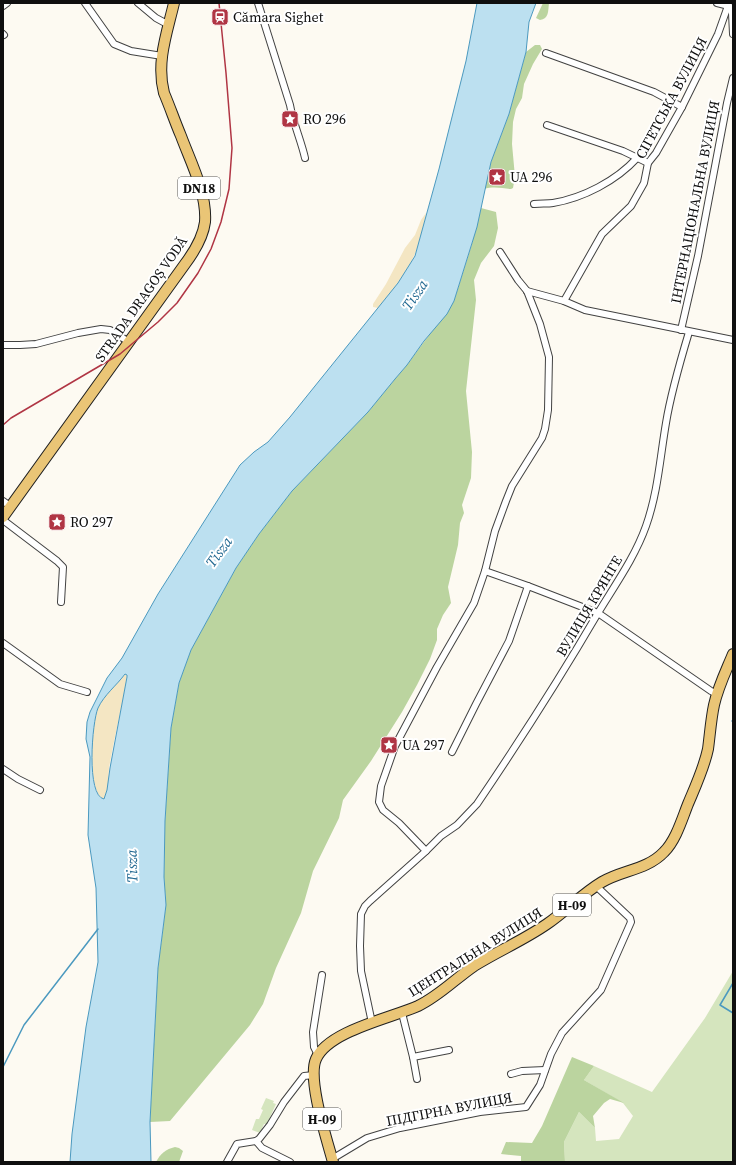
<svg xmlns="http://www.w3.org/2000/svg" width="736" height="1165" font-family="'Source Serif 4',serif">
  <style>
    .green { fill: #d5e5be }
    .forest { fill: #bbd49f }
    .sand { fill: #f4e6c3 }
    .water { fill: #bce0f0; stroke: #4b99bf; fill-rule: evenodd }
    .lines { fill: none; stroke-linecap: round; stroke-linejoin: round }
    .stream { stroke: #4b99bf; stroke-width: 1.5 }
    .street-casing { stroke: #424242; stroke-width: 8 }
    .primary-casing { stroke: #202020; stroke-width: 12 }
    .street { stroke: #fff; stroke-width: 6 }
    .primary { stroke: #eac576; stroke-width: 10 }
    .rail { stroke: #b03544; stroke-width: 1.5 }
    .labels { text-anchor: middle; stroke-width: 4; stroke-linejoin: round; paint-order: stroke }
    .shield { fill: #fff; stroke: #575757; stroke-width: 1 }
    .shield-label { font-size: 13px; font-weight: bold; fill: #0f0f0f }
    .poi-label { font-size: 14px; fill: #0f0f0f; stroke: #fff; text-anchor: start }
    .street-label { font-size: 14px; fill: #0f0f0f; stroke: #fff }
    .water-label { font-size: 15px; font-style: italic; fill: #256b93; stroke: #fff }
  </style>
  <rect width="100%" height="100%" fill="#fdfaf2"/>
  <g class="green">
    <path d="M733,971V1162H565L564,1142L579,1112L595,1128L596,1141L619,1139L633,1116L623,1103L584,1080L594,1066L652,1092L705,1018Z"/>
    <path d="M266,1098L274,1101L273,1103L276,1104L267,1124H264L260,1133L252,1130L256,1119H259L263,1110L261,1109Z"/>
  </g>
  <g class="forest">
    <path d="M543,3H549C548,11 549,19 540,20L536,18Z"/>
    <path d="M535,45H540L542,49L533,64L524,84L522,98L516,109L513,122L512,144L515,177L513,188L511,189C502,188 493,186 484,189L491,162L509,114L526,52Z"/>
    <path d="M481,208L496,212L498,228L494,246L481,263L474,280L476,300L466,391L472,452L471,478L462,505L464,513L460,523L458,545L448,587L451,603L443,615L437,629V640L430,659L417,685L402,712L371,761L343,800L339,818L313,871L301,913L276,968L263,1004L250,1025L170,1121L150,1122L158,968L166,905L164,877L165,821L171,728L179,683L191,650L236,568L259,534L292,491L368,412L395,379L407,365L454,301L471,247Z"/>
    <path d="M572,1057L594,1066L584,1080L624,1103L610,1099L604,1103L593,1116L595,1128L579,1112L564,1142L565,1162H521V1156L501,1154L506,1142L532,1143L542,1126Z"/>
    <path d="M175,1147L179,1148L183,1151L179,1162H156C160,1154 166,1149 175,1147Z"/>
  </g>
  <g class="sand">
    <path d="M426,213C420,256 405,275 378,308L373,307V304L386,284L405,248L415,235L421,220Z"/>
    <path d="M126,674L127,677C122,708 114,738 109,768C108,778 110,791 105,799C86,796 93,724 97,710C101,699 117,682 126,674Z"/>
  </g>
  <path class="water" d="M477,3H536L529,22L526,52L509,114L491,162L477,227L454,301L447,314L424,341L407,365L395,379L368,412L292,491L259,534L236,568L191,650L179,683L171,728L165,821L164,877L166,905L158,968L150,1122L151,1162H70L72,1134L86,1027L98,962L96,888L88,835L90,757L86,739L87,722L90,712L107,678L122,658L158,594L240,465L254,452L268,442L290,417L398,283L415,256L439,169L466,61ZM125,674L127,675V677L110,768L107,790L104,799C86,796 92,722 98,708C104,695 117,685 125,674Z"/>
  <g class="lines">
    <g class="stream">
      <path d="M732,721H733"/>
      <path d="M733,983L720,1005L733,1013"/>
      <path d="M3,1067L24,1025L98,929"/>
    </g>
    <defs>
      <g id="street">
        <path d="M85,3L114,44L131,51L162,56"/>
        <path d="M138,3L156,18L169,25"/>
        <path d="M258,3L290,105C293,123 301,140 305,158"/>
        <path d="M717,3L729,6L732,13L733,34"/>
        <path d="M3,6L7,3"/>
        <path d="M3,34L4,35"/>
        <path d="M546,53L654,92L682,107"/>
        <path d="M547,125L623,151L648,163"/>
        <path d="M534,204C540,203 547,204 553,203C583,198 616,181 637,158"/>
        <path d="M527,291L564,301L585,310L733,340"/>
        <path d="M564,301L602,234L631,206L644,183L648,163L656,153L682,107L718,34L729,3"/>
        <path d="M681,330L698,256L727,103L733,78"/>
        <path d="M3,345H20L36,344L78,333L101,329L110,330L129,342"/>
        <path d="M3,501L10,506"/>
        <path d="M3,520L57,561L63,567L61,602"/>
        <path d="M485,571L528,586L598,613L711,691L717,694"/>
        <path d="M3,643L60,684L87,692"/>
        <path d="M452,752L476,704L509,641L528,586"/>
        <path d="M3,769L18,779L40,790"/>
        <path d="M426,851L441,836L457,825L477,804C519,742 560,678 598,613C615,585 635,557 646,526C658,492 660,458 666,423C671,392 680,362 689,332"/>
        <path d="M402,1013L413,1057L417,1079"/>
        <path d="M372,1023L361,971L360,946L361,914L365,906L370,901L426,851L399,823L383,810L379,802L381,786L395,746L437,667L474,603L485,571L495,531L506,501L512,486L542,438L545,429L548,410L549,357L540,324L527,291L518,280L500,252"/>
        <path d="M318,1055L314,1047L313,1032L322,975"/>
        <path d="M413,1057L449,1050"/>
        <path d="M511,1074L522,1071L545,1070"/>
        <path d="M256,1141L262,1148L290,1162"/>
        <path d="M332,1159L367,1138L400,1128L480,1112L526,1107L540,1085L551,1054L562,1033L601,990L631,922L630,918L596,886"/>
        <path d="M227,1162L237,1144L256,1141L259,1139L270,1125L284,1102L304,1076L314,1075"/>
      </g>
      <g id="primary">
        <path d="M3,517L185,264C194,252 203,238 205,222C207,193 191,163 181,136C175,122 170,107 164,93C156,62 167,33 174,3"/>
        <path d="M333,1162C327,1140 307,1079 316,1059C328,1031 391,1018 418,1006C439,996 455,979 474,966C498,951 524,940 547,924C566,911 582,894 602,882C622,870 647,870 664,852C676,840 682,819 688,804C696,785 704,768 708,749C710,734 711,719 714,705C718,687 726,671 733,654"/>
      </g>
    </defs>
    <use href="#street" class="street-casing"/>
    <use href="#primary" class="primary-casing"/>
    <use href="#street" class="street"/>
    <use href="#primary" class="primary"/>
    <path class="rail" d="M3,425L11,418L120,354L158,322L177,303L198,273L211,249L221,222L229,189L232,148L226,73L219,3"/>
  </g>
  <defs>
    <symbol id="station-square" viewBox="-11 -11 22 22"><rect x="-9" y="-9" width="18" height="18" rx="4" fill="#b03544" stroke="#fff"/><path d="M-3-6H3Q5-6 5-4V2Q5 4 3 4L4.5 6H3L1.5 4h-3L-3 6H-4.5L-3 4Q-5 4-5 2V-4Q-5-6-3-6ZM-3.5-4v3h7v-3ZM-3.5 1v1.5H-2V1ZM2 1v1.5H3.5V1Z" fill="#fff"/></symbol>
    <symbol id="sight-square" viewBox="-11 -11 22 22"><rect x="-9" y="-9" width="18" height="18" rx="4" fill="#b03544" stroke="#fff"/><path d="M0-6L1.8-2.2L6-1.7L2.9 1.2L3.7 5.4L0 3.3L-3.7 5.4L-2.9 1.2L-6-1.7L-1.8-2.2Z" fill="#fff"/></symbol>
  </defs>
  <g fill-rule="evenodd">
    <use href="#station-square" x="210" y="7" width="20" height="20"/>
    <use href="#sight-square" x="280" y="109" width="20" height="20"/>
    <use href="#sight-square" x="487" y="167" width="20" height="20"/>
    <use href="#sight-square" x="47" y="512" width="20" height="20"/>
    <use href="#sight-square" x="379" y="735" width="20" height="20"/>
  </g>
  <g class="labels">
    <g class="shield">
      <rect x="178" y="177" width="42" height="22" rx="3"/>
      <rect x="553" y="894" width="38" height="22" rx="3"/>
      <rect x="303" y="1108" width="38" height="22" rx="3"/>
    </g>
    <g class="shield-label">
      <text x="199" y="193">DN18</text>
      <text x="572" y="910">Н-09</text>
      <text x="322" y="1124">Н-09</text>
    </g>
    <g class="poi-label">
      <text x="233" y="22">Cămara Sighet</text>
      <text x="303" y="124">RO 296</text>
      <text x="510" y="182">UA 296</text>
      <text x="70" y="527">RO 297</text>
      <text x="402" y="750">UA 297</text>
    </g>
    <g class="street-label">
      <text transform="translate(671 98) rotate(-62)" y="5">СІГЕТСЬКА ВУЛИЦЯ</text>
      <text transform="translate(695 202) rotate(-79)" y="5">ІНТЕРНАЦІОНАЛЬНА ВУЛИЦЯ</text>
      <text transform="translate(141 299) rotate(-55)" y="5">STRADA DRAGOȘ VODĂ</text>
      <text transform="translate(589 606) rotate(-59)" y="5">ВУЛИЦЯ КРЯНГЕ</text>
      <text transform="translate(475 952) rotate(-32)" y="5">ЦЕНТРАЛЬНА ВУЛИЦЯ</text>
      <text transform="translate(449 1109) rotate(-11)" y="5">ПІДГІРНА ВУЛИЦЯ</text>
    </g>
    <g class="water-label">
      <text transform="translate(415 295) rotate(-56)" y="5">Tisza</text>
      <text transform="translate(219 552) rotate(-54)" y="5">Tisza</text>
      <text transform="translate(132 866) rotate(-92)" y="5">Tisza</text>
    </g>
  </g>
  <rect width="736" height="1165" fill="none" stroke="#0f0f0f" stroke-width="8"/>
</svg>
